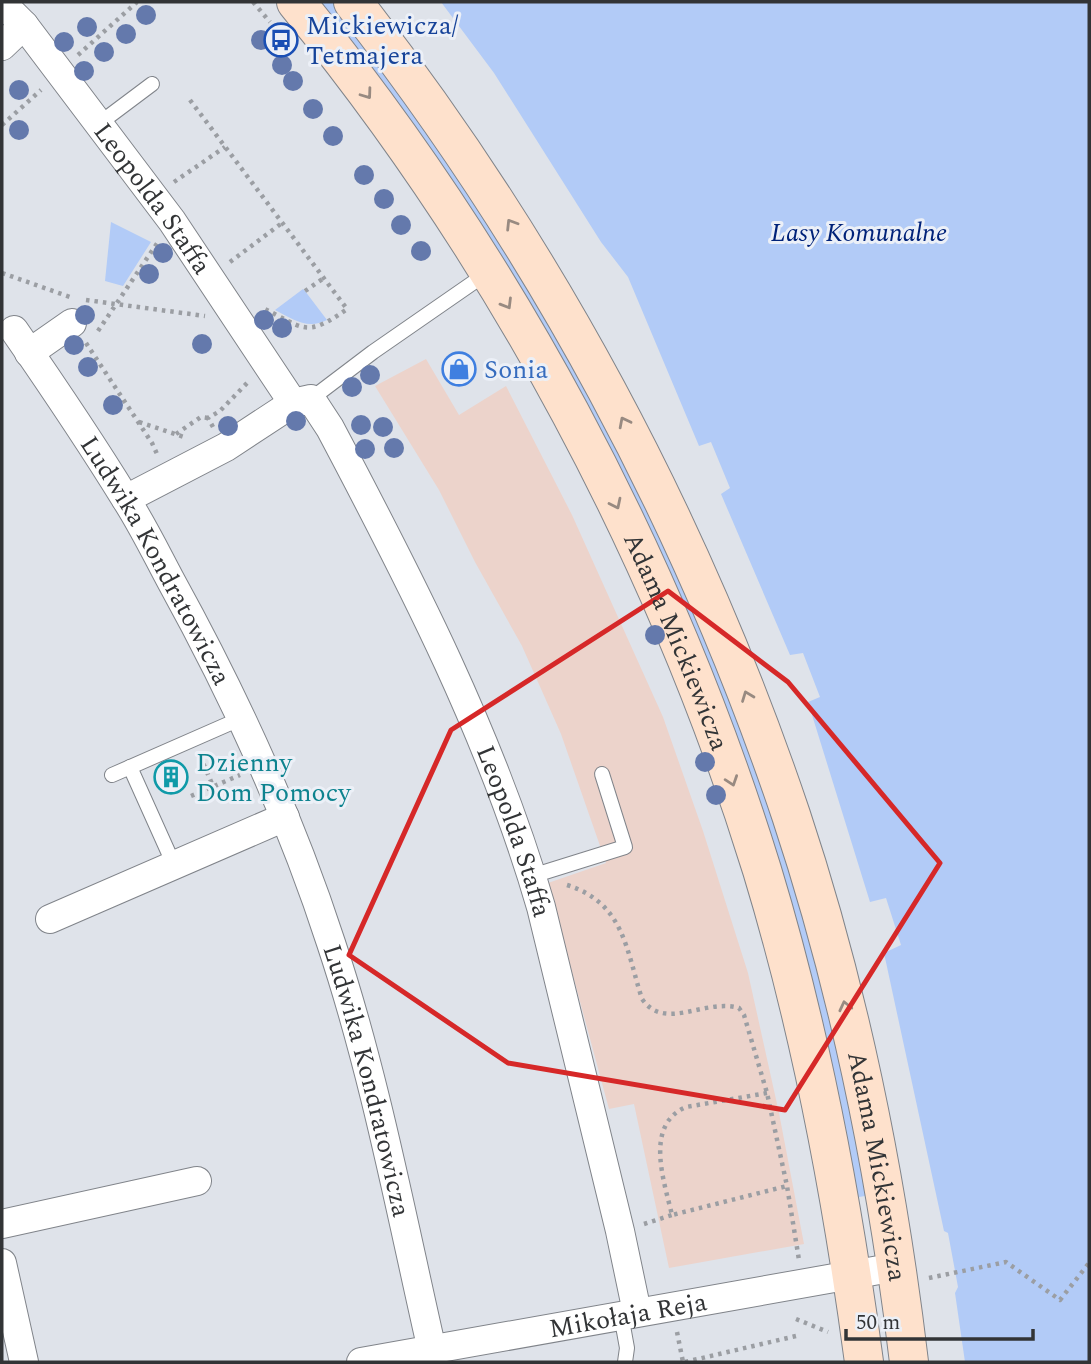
<svg xmlns="http://www.w3.org/2000/svg" width="1091" height="1364" font-family="Spectral,serif">
  <style>
    .industrial { fill: #ecd3cb }
    .green { fill: #b2cbf7 }
    .lines { fill: none; stroke-linecap: round; stroke-linejoin: round }
    .lane-casing { stroke: #80848a; stroke-width: 16 }
    .street-casing { stroke: #80848a; stroke-width: 30 }
    .secondary-casing { stroke: #80848a; stroke-width: 40 }
    .path { stroke: #9b9ea3; stroke-width: 4.5; stroke-dasharray: 3.5 5; stroke-linecap: butt }
    .lane { stroke: #fff; stroke-width: 14 }
    .street { stroke: #fff; stroke-width: 28 }
    .secondary { stroke: #fee1cc; stroke-width: 38 }
    .tree { fill: #6479ac }
    .oneway { stroke: #988a81 }
    .marked { fill: none; stroke: #d62828; stroke-width: 5; stroke-linejoin: round }
    .labels { text-anchor: middle; stroke-width: 6; stroke-linejoin: round; paint-order: stroke }
    .transit-label { font-size: 26px; fill: #164399; stroke: #ecf0f7; text-anchor: start }
    .street-label { font-size: 26px; fill: #323436; stroke: #ecf0f7 }
    .park-label { font-size: 26px; font-style: italic; fill: #002279; stroke: #ecf0f7 }
    .shop-label { font-size: 26px; fill: #366cbe; stroke: #ecf0f7; text-anchor: start }
    .culture-label { font-size: 26px; fill: #0d838f; stroke: #ecf0f7; text-anchor: start }
  </style>
  <rect width="100%" height="100%" fill="#dfe3ea"/>
  <path class="industrial" d="M426,359L459,415L506,386L572,515L663,717L703,831L748,973L779,1113L804,1244L669,1268L634,1104L609,1109L548,883L606,863L561,734L522,646L475,562L439,490L375,386Z"/>
  <g class="green">
    <path d="M311,2H336L486,210L672,547L794,872L871,1195L853,1198L703,670Z"/>
    <path d="M441,2H1089V1362H965L955,1293L958,1287L948,1233L944,1231L884,953L901,945L886,898L870,902L808,702L820,697L803,653L790,655L721,494L730,488L711,442L699,446L628,277L601,242L494,73Z"/>
    <path d="M111,222L151,242L123,286L105,281Z"/>
    <path d="M303,289L305,291L327,320C307,330 293,319 275,310Z"/>
  </g>
  <g class="lines">
    <defs>
      <g id="lane">
        <path d="M100,123L152,84"/>
        <path d="M311,399L373,352L487,273"/>
        <path d="M130,767L174,865"/>
        <path d="M112,775L242,718"/>
        <path d="M532,876L625,847L602,774"/>
        <path d="M621,1315L627,1348L625,1362"/>
      </g>
      <g id="street">
        <path id="s1" d="M2,3L24,25L172,221L293,403"/>
        <path d="M2,46L24,25"/>
        <path id="s2" d="M14,330C52,385 90,441 125,498C142,524 156,553 171,581C235,697 290,817 331,943C375,1075 401,1214 432,1350"/>
        <path d="M29,353L72,323"/>
        <path id="s3" d="M126,499L226,447L293,403L311,399L330,428C412,583 492,738 541,907L620,1231L637,1312"/>
        <path d="M50,919L285,817"/>
        <path d="M2,1224L197,1181"/>
        <path d="M2,1263L24,1362"/>
        <path id="s4" d="M361,1362L896,1267"/>
      </g>
      <g id="secondary">
        <path id="s5" d="M296,2C504,256 665,556 762,870C811,1031 842,1196 864,1362"/>
        <path id="s6" d="M353,2C544,246 692,521 791,815C850,992 887,1177 909,1362"/>
      </g>
    </defs>
    <use href="#lane" class="lane-casing"/>
    <use href="#street" class="street-casing"/>
    <use href="#secondary" class="secondary-casing"/>
    <g class="path">
      <path d="M253,2L270,22"/>
      <path d="M78,55L137,2"/>
      <path d="M190,100L347,309C305,339 304,328 261,307"/>
      <path d="M2,125L41,90"/>
      <path d="M174,182L225,147"/>
      <path d="M230,262L282,223"/>
      <path d="M2,273L70,297"/>
      <path d="M305,291L324,278"/>
      <path d="M86,300L205,316"/>
      <path d="M98,331L158,242"/>
      <path d="M86,343L152,443L157,454"/>
      <path d="M139,422L187,438"/>
      <path d="M213,427L208,418L220,411L248,382"/>
      <path d="M176,434L201,417L208,418"/>
      <path d="M200,756L213,786"/>
      <path d="M191,796L240,775"/>
      <path d="M567,885C624,903 626,949 642,999C665,1032 704,998 739,1008L744,1015L767,1093L787,1186L799,1260"/>
      <path d="M767,1093L686,1107C644,1125 664,1181 672,1215L787,1186"/>
      <path d="M644,1224L672,1215"/>
      <path d="M929,1278L1006,1262L1060,1300L1089,1263"/>
      <path d="M796,1319L828,1332"/>
      <path d="M677,1332L683,1362"/>
      <path d="M685,1362L796,1336"/>
    </g>
    <use href="#lane" class="lane"/>
    <use href="#street" class="street"/>
    <use href="#secondary" class="secondary"/>
  </g>
  <g class="tree">
    <circle cx="146" cy="15" r="10"/>
    <circle cx="87" cy="27" r="10"/>
    <circle cx="126" cy="34" r="10"/>
    <circle cx="261" cy="40" r="10"/>
    <circle cx="64" cy="42" r="10"/>
    <circle cx="104" cy="52" r="10"/>
    <circle cx="282" cy="65" r="10"/>
    <circle cx="84" cy="71" r="10"/>
    <circle cx="293" cy="81" r="10"/>
    <circle cx="19" cy="90" r="10"/>
    <circle cx="313" cy="109" r="10"/>
    <circle cx="19" cy="130" r="10"/>
    <circle cx="333" cy="136" r="10"/>
    <circle cx="364" cy="175" r="10"/>
    <circle cx="384" cy="199" r="10"/>
    <circle cx="401" cy="225" r="10"/>
    <circle cx="421" cy="251" r="10"/>
    <circle cx="163" cy="253" r="10"/>
    <circle cx="149" cy="274" r="10"/>
    <circle cx="85" cy="315" r="10"/>
    <circle cx="264" cy="320" r="10"/>
    <circle cx="282" cy="328" r="10"/>
    <circle cx="202" cy="344" r="10"/>
    <circle cx="74" cy="345" r="10"/>
    <circle cx="88" cy="367" r="10"/>
    <circle cx="370" cy="375" r="10"/>
    <circle cx="352" cy="387" r="10"/>
    <circle cx="113" cy="405" r="10"/>
    <circle cx="296" cy="421" r="10"/>
    <circle cx="361" cy="425" r="10"/>
    <circle cx="228" cy="426" r="10"/>
    <circle cx="383" cy="427" r="10"/>
    <circle cx="394" cy="448" r="10"/>
    <circle cx="365" cy="449" r="10"/>
    <circle cx="655" cy="635" r="10"/>
    <circle cx="705" cy="762" r="10"/>
    <circle cx="716" cy="795" r="10"/>
  </g>
  <defs><path id="oneway-chevron" d="M-2-3.5L2.5 0L-2 3.5" fill="none" stroke-width="1.6" stroke-linecap="round" stroke-linejoin="round" transform="scale(1.75)"/></defs>
  <g class="oneway">
    <use href="#oneway-chevron" transform="translate(367 94) rotate(54)"/>
    <use href="#oneway-chevron" transform="translate(511 224) rotate(-122)"/>
    <use href="#oneway-chevron" transform="translate(507 304) rotate(59)"/>
    <use href="#oneway-chevron" transform="translate(624 422) rotate(-117)"/>
    <use href="#oneway-chevron" transform="translate(616 504) rotate(64)"/>
    <use href="#oneway-chevron" transform="translate(747 696) rotate(-111)"/>
    <use href="#oneway-chevron" transform="translate(732 781) rotate(71)"/>
    <use href="#oneway-chevron" transform="translate(845 1006) rotate(-103)"/>
  </g>
  <path class="marked" d="M668,591L788,682L940,863L785,1110L508,1063L349,955L451,730Z"/>
  <defs>
    <symbol id="bus-ring" viewBox="-11 -11 22 22"><circle r="9.5" fill="#ecf0f7" stroke="#1a4fb4" stroke-width="1.5"/><path d="M-5-6H5V4H4V6H2V4H-2V6H-4V4H-5ZM-3.5-4V0h7V-4ZM-3.5 1.2v1.5H-2V1.2ZM2 1.2v1.5H3.5V1.2Z" fill="#1a4fb4"/></symbol>
    <symbol id="shop-ring" viewBox="-11 -11 22 22"><circle r="9.5" fill="#ecf0f7" stroke="#3f7fe0" stroke-width="1.5"/><path d="M-5-2.5h2.3a2.7 3.5 0 0 1 5.4 0H5L5.5 6h-11ZM-1.5-2.5h3a1.5 2.3 0 0 0-3 0Z" fill="#3f7fe0"/></symbol>
    <symbol id="building-ring" viewBox="-11 -11 22 22"><circle r="9.5" fill="#ecf0f7" stroke="#0f9aa8" stroke-width="1.5"/><path d="M-4-6H4V6H1V3H-1V6H-4ZM-2.5-4.3h1.7v1.8h-1.7ZM.8-4.3h1.7v1.8H.8ZM-2.5-1h1.7V.8h-1.7ZM.8-1h1.7V.8H.8Z" fill="#0f9aa8"/></symbol>
  </defs>
  <g fill-rule="evenodd">
    <use href="#bus-ring" x="262" y="21" width="38" height="38"/>
    <use href="#shop-ring" x="440" y="350" width="38" height="38"/>
    <use href="#building-ring" x="152" y="758" width="38" height="38"/>
  </g>
  <g class="labels">
    <g class="transit-label">
      <text x="306" y="34">Mickiewicza/<tspan x="306" dy="30">Tetmajera</tspan></text>
    </g>
    <g class="street-label">
      <text dy="9" stroke="none"><textPath href="#s1" startOffset="247">Leopolda Staffa</textPath></text>
      <text dy="9" stroke="none"><textPath href="#s2" startOffset="271">Ludwika Kondratowicza</textPath></text>
      <text dy="9" stroke="none"><textPath href="#s5" startOffset="747">Adama Mickiewicza</textPath></text>
      <text dy="9" stroke="none"><textPath href="#s3" startOffset="690">Leopolda Staffa</textPath></text>
      <text dy="9" stroke="none"><textPath href="#s2" startOffset="835">Ludwika Kondratowicza</textPath></text>
      <text dy="9" stroke="none"><textPath href="#s6" startOffset="1290">Adama Mickiewicza</textPath></text>
      <text dy="9" stroke="none"><textPath href="#s4" startOffset="271">Mikołaja Reja</textPath></text>
    </g>
    <g class="park-label">
      <text x="859" y="241">Lasy Komunalne</text>
    </g>
    <g class="shop-label">
      <text x="484" y="378">Sonia</text>
    </g>
    <g class="culture-label">
      <text x="196" y="771">Dzienny<tspan x="196" dy="30">Dom Pomocy</tspan></text>
    </g>
  </g>
  <rect width="1091" height="1364" fill="none" stroke="#323436" stroke-width="7"/>
  <path d="M846 1329v10h187v-10" fill="none" stroke="#323436" stroke-width="3.5"/>
  <text x="856" y="1329" font-size="21" fill="#323436" stroke="#ecf0f7" stroke-width="5" paint-order="stroke">50 m</text>
</svg>
